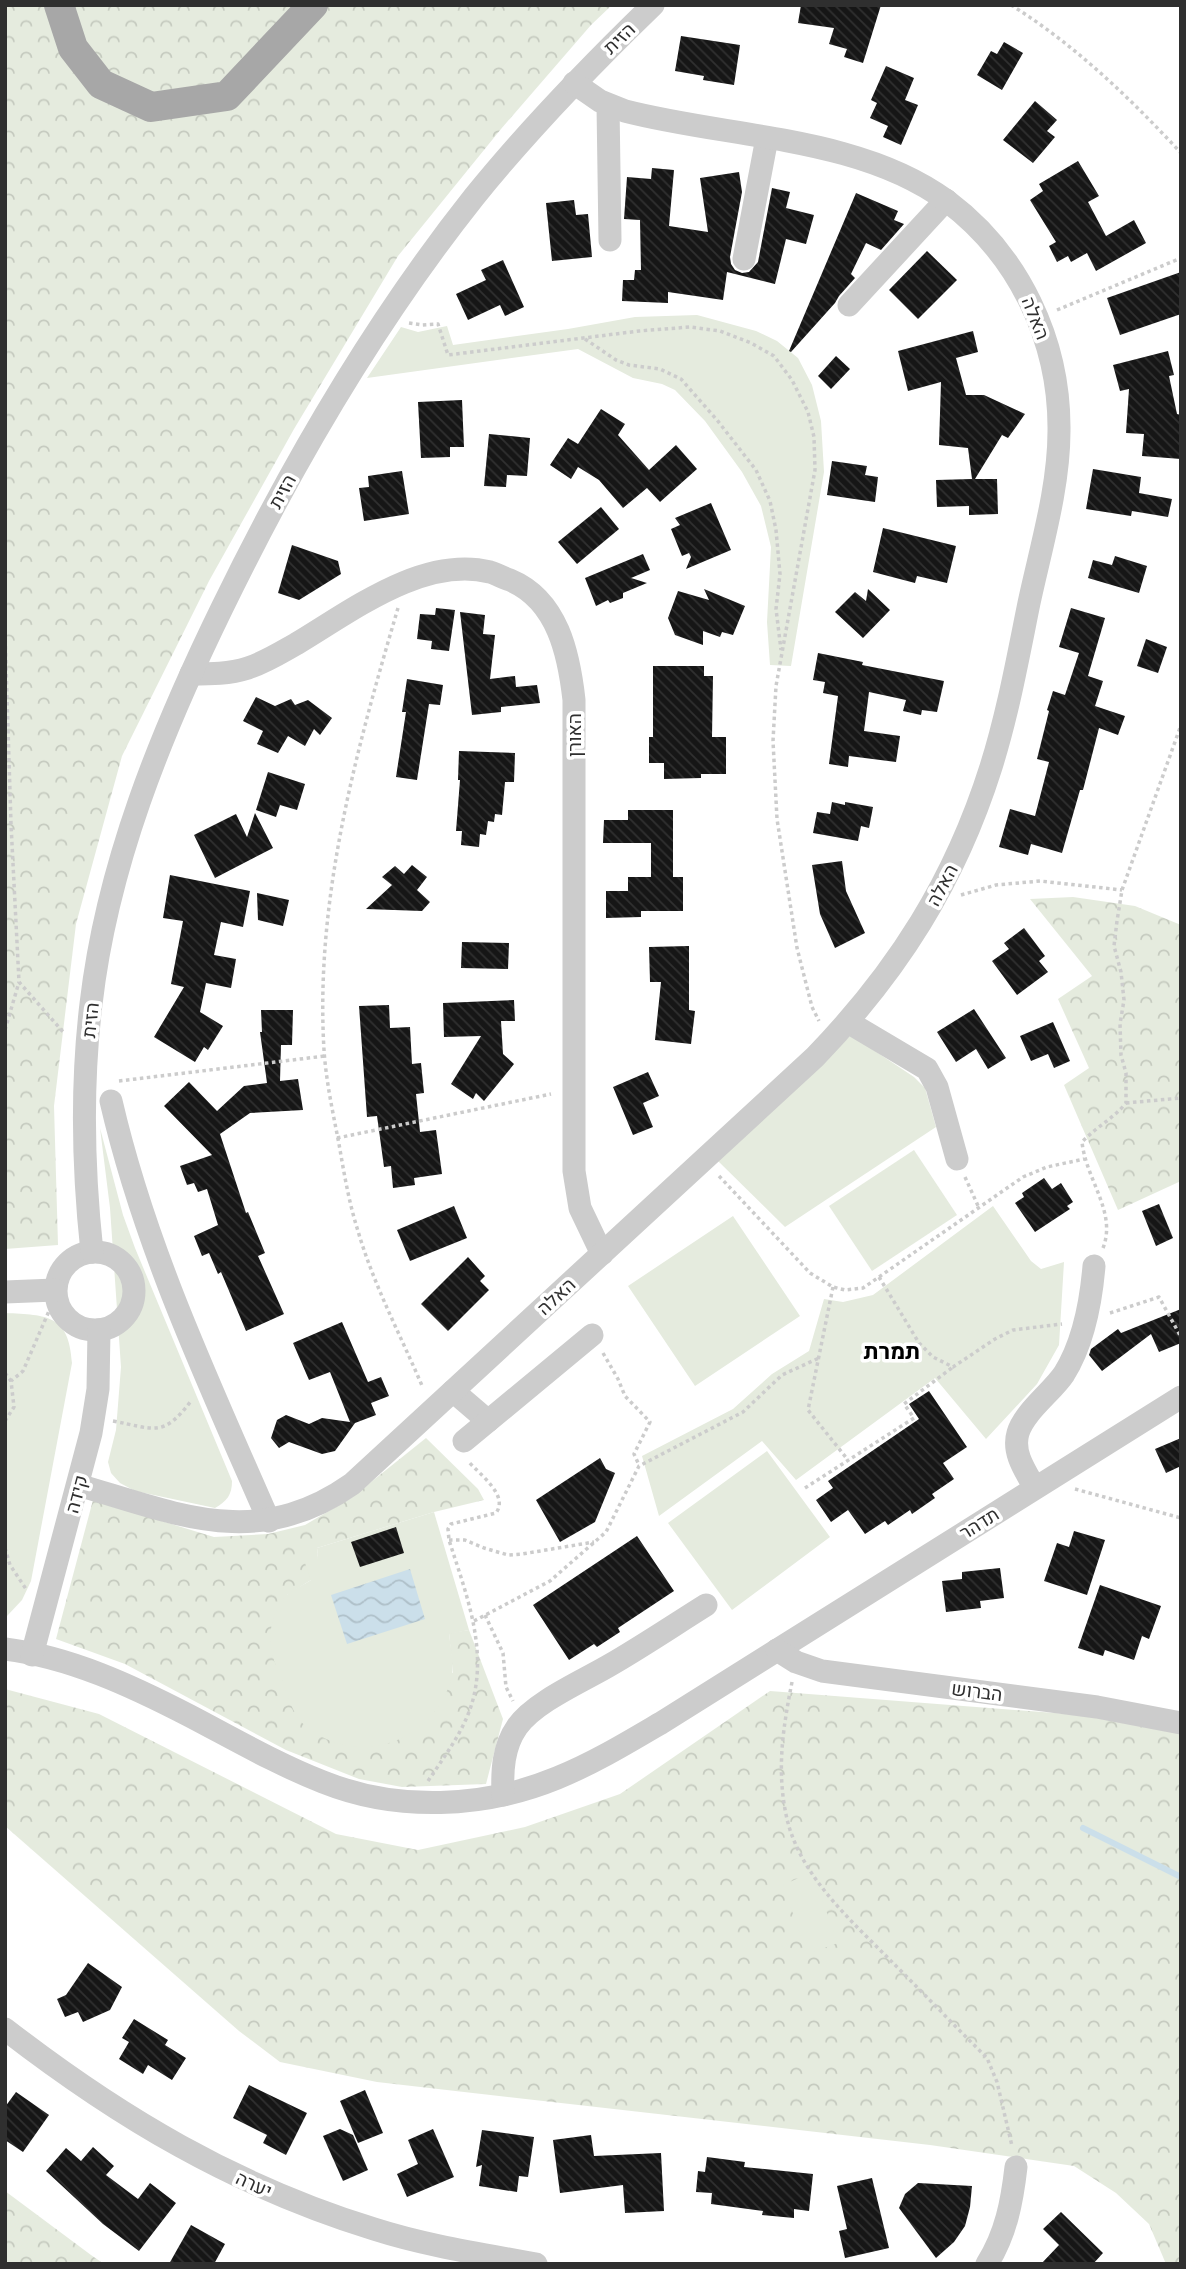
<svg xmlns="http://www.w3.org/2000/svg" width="1186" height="2269" font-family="'Roboto Condensed',Heebo,sans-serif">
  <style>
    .forest { fill: url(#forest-crowns) }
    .green { fill: #e5ebde }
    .water { fill: url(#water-waves) }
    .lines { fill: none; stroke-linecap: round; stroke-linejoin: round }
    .stream { stroke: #cbdfea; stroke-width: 6 }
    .building { fill: url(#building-back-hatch) }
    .path { stroke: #ccc; stroke-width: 3.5; stroke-dasharray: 3.5 3.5; stroke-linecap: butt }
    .minor { stroke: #ccc; stroke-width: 23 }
    .major { stroke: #a7a7a7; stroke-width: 30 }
    .labels { text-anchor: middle; stroke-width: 7; stroke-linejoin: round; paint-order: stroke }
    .street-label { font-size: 19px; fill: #2f2f2f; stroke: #fff }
    .quarter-label { font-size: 23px; font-weight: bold; fill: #000; stroke: #fff }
  </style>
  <defs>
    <pattern id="forest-crowns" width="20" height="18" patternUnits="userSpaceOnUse" patternTransform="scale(1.75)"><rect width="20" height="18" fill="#e5ebde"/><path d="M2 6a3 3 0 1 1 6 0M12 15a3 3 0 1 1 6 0" fill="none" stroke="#c5cabf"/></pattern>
    <pattern id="water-waves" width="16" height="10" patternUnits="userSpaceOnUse" patternTransform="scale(1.75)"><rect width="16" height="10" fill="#cbdfea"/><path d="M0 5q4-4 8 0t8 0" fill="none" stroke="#afc0c9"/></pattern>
    <pattern id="building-back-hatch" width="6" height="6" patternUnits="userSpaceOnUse" patternTransform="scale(1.75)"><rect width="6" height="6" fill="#161616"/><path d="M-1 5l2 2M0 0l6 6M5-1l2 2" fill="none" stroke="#303030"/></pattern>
  </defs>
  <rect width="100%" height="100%" fill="#fff"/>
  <g class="forest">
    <path d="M5,5H612L591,25L501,129L398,256L294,429L209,581L122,756L76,924L54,1106L58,1245L5,1249Z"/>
    <path d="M1073,897L1135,906L1181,925V1181L1118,1210L1064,1085L1089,1068L1058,999L1092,976L1030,899Z"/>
    <path d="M426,1438L478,1489L484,1500L434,1512L317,1548L318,1558L311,1580L287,1595L453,1673L449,1633L469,1630L503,1719L486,1784L402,1787L359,1779L286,1750L125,1664L56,1639L93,1500L214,1537L268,1534L305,1525L351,1498Z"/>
    <path d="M5,1689L99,1714L336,1834L418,1850L525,1827L620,1794L770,1691L1159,1721L1181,1726V2264H1166L1149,2224L1116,2193L1074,2166L930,2145L377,2082L280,2062L239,2031L5,1826Z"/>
    <path d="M5,2191L91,2255L104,2264H5Z"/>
  </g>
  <g class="green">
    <path d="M697,315L756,331L777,341L798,358L812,385L821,421L824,472L791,666L770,665L767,622L771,547L761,506L742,472L705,421L675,390L662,384L633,378L578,349L367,378L401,327L418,332L447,326L453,345L568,329L635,317Z"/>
    <path d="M851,1035L914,1077L925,1088L936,1127L785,1227L718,1161Z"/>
    <path d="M100,1128L123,1215L135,1248L232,1481C232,1495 227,1501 215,1508L135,1491L120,1483L111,1473L108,1462L116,1430L121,1367L110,1208Z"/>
    <path d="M914,1150L957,1215L872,1271L829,1206Z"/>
    <path d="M993,1206L1031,1261L1041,1269L1064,1262L1059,1345L1037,1384L986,1439L935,1378L796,1480L762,1441L659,1516L642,1456L733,1409L772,1374L809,1351L824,1299L843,1302L873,1295Z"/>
    <path d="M733,1216L800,1316L695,1386L628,1286Z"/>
    <path d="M5,1313C48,1315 69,1315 72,1363L31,1581L22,1600L7,1616Z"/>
    <path d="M767,1451L830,1537L732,1610L668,1523Z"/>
    <path d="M434,1512L469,1630L449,1634C451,1650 456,1670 449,1686C428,1744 358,1765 309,1729C294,1718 289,1700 283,1683C279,1673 274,1663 272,1653C267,1635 273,1606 288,1594C295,1588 304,1585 311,1580L305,1563L318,1558L317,1548Z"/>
    <path d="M812,1872L838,1943L807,1954L783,1885Z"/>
  </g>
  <path class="water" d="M410,1569L425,1619L347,1644L331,1595Z"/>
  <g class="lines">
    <path class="stream" d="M1083,1828L1181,1877"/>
  </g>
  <g class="building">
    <path d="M801,5H881L863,63L844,57L847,49L829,44L834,28L798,23Z"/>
    <path d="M681,36L740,45L734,85L703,80L704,76L675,71Z"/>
    <path d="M1004,42L1023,53L1002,90L977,75L991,51L997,54Z"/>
    <path d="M886,66L914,78L905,100L918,105L901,145L883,137L888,126L870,118L877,103L871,100Z"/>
    <path d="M1035,101L1057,120L1047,131L1055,137L1033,163L1003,140Z"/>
    <path d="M1078,161L1099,196L1088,202L1106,236L1134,220L1146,243L1096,271L1087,253L1071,262L1068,256L1057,262L1049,246L1056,242L1030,200L1043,191L1039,184Z"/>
    <path d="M652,168L674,170L669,226L708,232L700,178L739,172L742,192L730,257L731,264L735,270L742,273L749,272L758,262L772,188L790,192L786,208L814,215L806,244L786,239L775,284L727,272L723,300L668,292V303L622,301L623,280H634L635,270H641L640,220L624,219L627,177L651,179Z"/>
    <path d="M856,193L898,211L894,220L904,224L881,250L866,243L851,274L855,278L839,296L835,303L791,352L789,351Z"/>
    <path d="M574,200L576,215L588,214L592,257L552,261L546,203Z"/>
    <path d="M927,251L957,280L918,319L889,290Z"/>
    <path d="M503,260L524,307L505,316L500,305L468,320L456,294L486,280L481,270Z"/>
    <path d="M1181,272V314L1120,335L1107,298Z"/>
    <path d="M973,331L978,352L956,358L966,395H984L1025,414L1008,438L1002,435L975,479H997L998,514L969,515V506L937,507L936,480L972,479L968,448L939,445L941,382L908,391L898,351Z"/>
    <path d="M1168,351L1174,375L1169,376L1177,414L1181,415V459L1142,456L1144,434L1126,433L1129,389L1120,391L1113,365Z"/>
    <path d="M836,356L850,369L831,389L818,376Z"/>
    <path d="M462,400L464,447H450V457L421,458L418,402Z"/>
    <path d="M601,409L625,424L618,435L649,470L676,445L697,469L660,502L647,488L623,508L599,480L578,467L571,479L550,465L568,438L578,444Z"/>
    <path d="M489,434L530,438L527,476L507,475L506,487L484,486Z"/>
    <path d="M832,461L867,466L865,475L878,477L875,502L827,495Z"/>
    <path d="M1093,469L1141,477L1139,493L1172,499L1168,517L1132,511L1131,516L1086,509Z"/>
    <path d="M402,471L409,514L364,521L359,488L369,487L368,476Z"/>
    <path d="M711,503L731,550L686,569L691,557L689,553L682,556L671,529L680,525L675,518Z"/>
    <path d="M601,507L619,529L577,564L558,542Z"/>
    <path d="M883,528L956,546L947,583L917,576L915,583L873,572Z"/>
    <path d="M292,545L338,561L341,574L299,600L278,593Z"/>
    <path d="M643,554L650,570L631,578L647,583L623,593V598L610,603L608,600L596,606L585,578Z"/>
    <path d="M1115,556L1147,566L1139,593L1088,578L1093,560L1112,565Z"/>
    <path d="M704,589L745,606L733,635L722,632L720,637L703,631V645L675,635L668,618L678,591L709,600Z"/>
    <path d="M868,589L890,610L863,638L835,612L855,592L866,601Z"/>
    <path d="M436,608L455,610L449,651L431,649L432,641L417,639L420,614L435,615Z"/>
    <path d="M1071,608L1105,618L1088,676L1103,681L1095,706L1125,716L1118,735L1099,728L1083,790H1080L1062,853L1031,844L1028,855L999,847L1010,809L1035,816L1049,762L1037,759L1049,711L1047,710L1053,691L1065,695L1079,653L1059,647Z"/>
    <path d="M460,612L485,615L483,634L495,635L490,679L515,676L516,687L537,685L540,703L501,707V712L472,715Z"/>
    <path d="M1146,639L1167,647L1158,673L1137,666Z"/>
    <path d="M818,653L863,662L862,665L944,681L937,712L922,710L921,715L903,711L906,700L869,692L864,731L900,736L896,762L849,756L848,767L829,764L838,696L823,693L825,682L813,680Z"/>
    <path d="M653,666H704V676H713L712,737H726V774H701V778L664,779V763H649V737H653Z"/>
    <path d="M407,679L443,685L440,705L429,704L417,780L396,777L406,712H402Z"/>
    <path d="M256,697L275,706L291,699L295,705L308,700L332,718L320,735L314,729L305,746L288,736L278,753L257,744L263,731L243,721Z"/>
    <path d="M459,751L515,753L514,782H505L502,815L495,814L494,822L488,821L486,835L480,834L479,847L461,845L462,831H456L460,780H458Z"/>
    <path d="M268,772L305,784L297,810L280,805L276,817L256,810Z"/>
    <path d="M832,802L845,805V802L873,807L869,828L861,826L858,841L813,833L817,812L830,814Z"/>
    <path d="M628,810H673V877H683V911H641V917L606,918V891H628V877H651V843H603L604,820H628Z"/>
    <path d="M255,813L273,848L215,878L194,835L236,814L247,837Z"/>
    <path d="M842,861L846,891L865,933L835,948L820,914L812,865Z"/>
    <path d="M412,865L427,877L417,890L430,902L422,911L366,909L392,885L382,877L395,866L404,874Z"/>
    <path d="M170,875L250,891L243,927L221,922L214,955L236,959L231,988L206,983L200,1012L223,1026L208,1050L204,1047L195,1062L154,1037L184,987L171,984L183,921L163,918Z"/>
    <path d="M257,893L289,900L283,926L258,920Z"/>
    <path d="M1024,928L1045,956L1039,961L1048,972L1017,995L992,961L1009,949L1004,943Z"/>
    <path d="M462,942L509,943L508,969L461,968Z"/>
    <path d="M689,946V1010L695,1011L691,1044L655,1040L661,982H650L649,947Z"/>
    <path d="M514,1000L515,1021H501L503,1054L514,1064L484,1101L476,1093L473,1099L451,1084L481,1036L444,1037L443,1003Z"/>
    <path d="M389,1005L390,1028L410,1027L412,1064L421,1063L424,1093L416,1094L420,1132L436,1130L442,1174L414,1178L415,1185L393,1188L391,1166L384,1167L377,1116L367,1117L359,1006Z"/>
    <path d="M974,1009L1006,1058L988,1069L976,1049L956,1062L937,1032Z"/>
    <path d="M261,1010H293L292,1045H281L280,1081L298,1079L303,1110L250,1113L220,1134L246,1213L248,1212L265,1253L258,1256L284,1314L246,1331L221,1272L218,1274L209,1253L202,1256L194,1236L218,1225L207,1189L198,1192L194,1183L187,1185L180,1166L212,1155L164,1106L189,1082L217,1111L244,1086L267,1083L260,1032H262Z"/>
    <path d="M1053,1022L1070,1061L1054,1068L1048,1054L1031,1061L1020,1036Z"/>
    <path d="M648,1072L659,1096L643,1103L653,1127L633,1135L613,1087Z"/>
    <path d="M1044,1178L1052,1189L1061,1183L1073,1202L1067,1206L1070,1209L1035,1232L1015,1203L1024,1197L1022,1193Z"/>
    <path d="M1159,1204L1173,1238L1156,1246L1142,1211Z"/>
    <path d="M454,1206L467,1238L410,1261L397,1230Z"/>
    <path d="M468,1257L485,1276L480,1281L489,1290L448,1331L421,1304Z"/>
    <path d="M1181,1309V1343L1159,1352L1151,1334L1102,1371L1089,1355L1091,1349L1118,1329L1121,1333Z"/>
    <path d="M342,1322L368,1382L381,1377L389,1396L371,1403L376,1415L355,1423L335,1451L322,1454L289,1442L279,1448L271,1438L277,1420L286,1415L309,1424L322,1418L350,1422L330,1372L309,1380L293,1343Z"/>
    <path d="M929,1391L967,1447L943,1463L954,1479L932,1494L935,1498L912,1514L910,1510L888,1525L885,1521L865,1534L848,1510L831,1522L816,1500L833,1488L828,1481L919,1419L909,1404Z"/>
    <path d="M1181,1438V1466L1166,1473L1155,1449Z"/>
    <path d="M600,1458L606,1469L615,1473L595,1522L560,1542L536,1500Z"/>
    <path d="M396,1527L404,1553L360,1567L351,1542Z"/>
    <path d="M1074,1531L1105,1540L1087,1595L1044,1581L1057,1543L1069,1547Z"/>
    <path d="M637,1536L674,1591L618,1628L620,1632L597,1647L594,1644L569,1660L533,1605Z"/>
    <path d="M1000,1568L1004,1598L980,1601L981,1608L946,1612L942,1581L962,1579V1572Z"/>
    <path d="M1100,1585L1161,1606L1149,1639L1142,1636L1134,1660L1105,1650L1103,1656L1078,1648Z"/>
    <path d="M88,1963L122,1987L110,2010L83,2022L78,2012L65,2017L57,1999L66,1995Z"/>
    <path d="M134,2019L168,2040L165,2045L186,2058L172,2080L148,2065L143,2074L119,2059L129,2042L122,2038Z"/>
    <path d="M249,2085L307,2113L286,2155L263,2143L267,2135L233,2118Z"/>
    <path d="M365,2090L383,2133L358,2143L340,2101Z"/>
    <path d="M16,2092L49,2115L23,2152L5,2140V2107Z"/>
    <path d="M340,2129L353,2135L368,2170L343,2181L323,2136Z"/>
    <path d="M433,2129L454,2177L407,2197L397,2174L418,2164L408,2140Z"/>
    <path d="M482,2130L534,2137L528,2177L519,2176L517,2192L479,2186L482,2165L476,2167Z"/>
    <path d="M591,2135L594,2156L661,2153L664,2211L625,2213L623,2185L560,2193L553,2140Z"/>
    <path d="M93,2147L114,2166L106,2175L138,2199L150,2183L176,2203L139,2251L103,2224L46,2171L66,2148L81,2161Z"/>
    <path d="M707,2157L745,2162L744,2167L813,2174L809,2211L794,2209V2218L762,2215L763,2211L711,2204L712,2193L696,2192L698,2171L705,2172Z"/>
    <path d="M872,2178L889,2248L845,2258L839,2231L847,2229L837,2186Z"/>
    <path d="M918,2183L972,2186L970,2207L965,2226L954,2242L936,2258L899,2208L905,2194Z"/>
    <path d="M1061,2212L1103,2253L1093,2264H1041L1059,2245L1043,2229Z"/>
    <path d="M191,2225L225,2244L214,2264H169Z"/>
  </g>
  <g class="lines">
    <g class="path">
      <path d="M1011,5C1075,45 1130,98 1181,153"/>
      <path d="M1057,310L1181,258"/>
      <path d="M409,323L422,325L438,324L448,355L639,331L690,327L720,331L751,343L774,356L792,380L808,412L814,437L815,470L776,686L773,741L777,819L797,948L812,1007L819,1021"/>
      <path d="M585,339L616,360L629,365L660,369L681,379L717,420L756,470L770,501L776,530L780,574L776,609L781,650"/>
      <path d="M398,608C356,751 315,899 324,1050C326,1081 333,1113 339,1144C344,1173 349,1203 358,1231C374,1286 401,1336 423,1388"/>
      <path d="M5,632L11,824L19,982L64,1033"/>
      <path d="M961,895L996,885L1040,881L1122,890"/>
      <path d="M5,1030L19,982"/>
      <path d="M119,1081L325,1056"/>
      <path d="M1126,1103L1181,1098"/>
      <path d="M337,1138L551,1094"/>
      <path d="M719,1176L810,1273L833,1287L845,1290L863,1288L1023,1177L1047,1167L1084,1159"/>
      <path d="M965,1177L979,1208"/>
      <path d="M1103,1248C1117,1212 1086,1180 1082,1142C1096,1127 1113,1119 1126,1103V1073L1121,1055L1120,1024L1124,1000L1121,972L1114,946L1117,921L1122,890L1181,725"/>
      <path d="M879,1277L919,1343L933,1357L953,1367L995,1339L1013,1330L1062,1324"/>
      <path d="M833,1287L808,1410L848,1460"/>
      <path d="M1110,1313L1159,1297L1181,1337"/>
      <path d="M603,1353L618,1379L625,1396L650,1422L634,1454L639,1465"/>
      <path d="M5,1373L11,1381"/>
      <path d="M5,1421L14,1407L11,1381L23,1371L49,1311"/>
      <path d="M113,1421C155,1429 163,1438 191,1401"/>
      <path d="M805,1488L914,1418L904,1404L953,1367"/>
      <path d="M1075,1489L1181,1518"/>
      <path d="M449,1540H465L484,1548L508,1555L522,1554L594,1542"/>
      <path d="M5,1548L10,1565L26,1589"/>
      <path d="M485,1615L503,1653L506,1687L513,1701"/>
      <path d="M474,1621L550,1581L606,1532L639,1466L743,1412L782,1375L819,1358"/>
      <path d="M792,1682C783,1728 776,1771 787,1819C801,1878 853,1922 893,1963C925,1995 956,2027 987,2058L997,2082L1012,2146"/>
      <path d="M428,1781C442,1760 457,1740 467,1717C492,1658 467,1597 449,1540L448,1529L451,1524L496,1513C509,1495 480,1475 468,1461"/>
    </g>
    <g class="minor">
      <path d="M608,105L610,240"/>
      <path d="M744,259L767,138"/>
      <path d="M849,305L946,200"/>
      <path d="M191,674C211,674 229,674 248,668C266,662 280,653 296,644C350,612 423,555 490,572C497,574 503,578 510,580C558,600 569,655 574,700V1171L580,1208L602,1254"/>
      <path d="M848,1022L927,1069L937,1087L957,1159"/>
      <path d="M111,1101C145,1248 209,1383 269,1521"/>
      <circle cx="95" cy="1291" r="39"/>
      <path d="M92,1252C83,1169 81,1087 91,1004C107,865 161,733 222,608C292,464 374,323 474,197C529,129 590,66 653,5"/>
      <path d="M5,1292L55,1290"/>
      <path d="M453,1391L488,1421"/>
      <path d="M464,1441L592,1335"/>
      <path d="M78,1485C178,1514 257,1551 352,1484L815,1057C898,971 955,881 991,767C1008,713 1018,657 1029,603C1041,547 1059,488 1059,431C1060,341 1019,255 947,201C859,136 729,138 625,111L600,101L574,83"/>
      <path d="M1035,1488C1026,1472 1012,1453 1018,1433C1024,1412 1052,1392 1064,1374C1084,1342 1091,1302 1094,1266"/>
      <path d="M5,1649C70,1657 132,1686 190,1716C234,1739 277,1764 323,1782C398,1812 484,1808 557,1778C594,1763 627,1743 661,1723L1181,1397"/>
      <path d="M777,1650L796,1662L822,1671L1097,1707L1181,1723"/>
      <path d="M32,1655L91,1433L98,1389L99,1330"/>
      <path d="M503,1795C502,1771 503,1747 517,1727C534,1702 583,1681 610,1665C643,1646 674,1625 706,1605"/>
      <path d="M5,2029C120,2118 235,2186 374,2229C427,2246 482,2254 536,2264"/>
      <path d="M987,2264C1006,2234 1012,2202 1016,2167"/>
    </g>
    <path class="major" d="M59,5L73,48L101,84L151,107L227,96L313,5"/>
  </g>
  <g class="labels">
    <g class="street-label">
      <text transform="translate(619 38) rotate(-44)" y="7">הזית</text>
      <text transform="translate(1036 318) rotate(68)" y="7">האלה</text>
      <text transform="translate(282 491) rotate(-61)" y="7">הזית</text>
      <text transform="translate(574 735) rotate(-90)" y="7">האורן</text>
      <text transform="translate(942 885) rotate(-62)" y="7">האלה</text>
      <text transform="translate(90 1020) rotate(-84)" y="7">הזית</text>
      <text transform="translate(556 1296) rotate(-43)" y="7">האלה</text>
      <text transform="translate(76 1494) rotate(-75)" y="7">קידה</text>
      <text transform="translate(979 1523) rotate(-32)" y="7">תדהר</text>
      <text transform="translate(977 1691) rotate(7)" y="7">הברוש</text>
      <text transform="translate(254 2184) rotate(24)" y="7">יערה</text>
    </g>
    <g class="quarter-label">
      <text x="892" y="1359">תמרת</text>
    </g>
  </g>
  <rect width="1186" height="2269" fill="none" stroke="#2f2f2f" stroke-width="14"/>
</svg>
